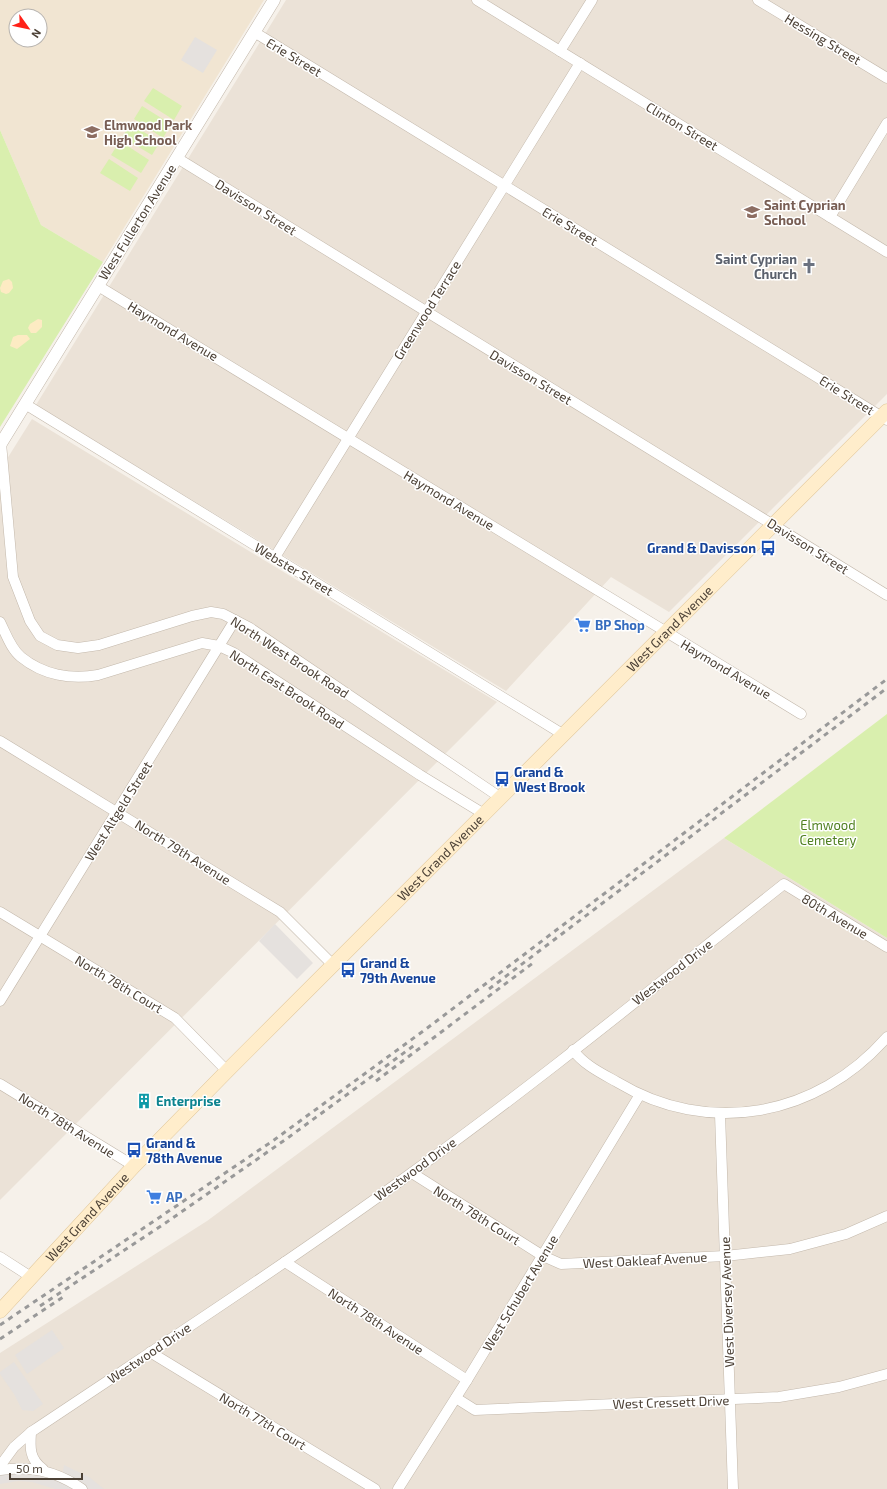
<svg xmlns="http://www.w3.org/2000/svg" width="887" height="1489" font-family="'Exo 2',sans-serif">
  <style>
    .residential { fill: #ebe2d7 }
    .education { fill: #f1e5d2; fill-rule: evenodd }
    .green { fill: #d9efae }
    .sand { fill: #fdebc3 }
    .parking { fill: #e5e1de }
    .lines { fill: none; stroke-linecap: round; stroke-linejoin: round }
    .minor-casing { stroke: #c3b8ab; stroke-width: 11 }
    .tertiary-casing { stroke: #c3b8ab; stroke-width: 13 }
    .secondary-casing { stroke: #dec497; stroke-width: 15 }
    .minor { stroke: #fff; stroke-width: 10 }
    .tertiary { stroke: #fff; stroke-width: 12 }
    .secondary { stroke: #ffedcb; stroke-width: 14 }
    .rail { stroke: #999; stroke-width: 3; stroke-dasharray: 5 5; stroke-linecap: butt }
    .labels { text-anchor: middle; stroke-width: 3; stroke-linejoin: round; paint-order: stroke }
    .street-label { font-size: 13px; fill: #4c4136; stroke: #fff }
    .education-label { font-size: 13px; font-weight: bold; fill: #785e54; stroke: #fff; text-anchor: start }
    .worship-label { font-size: 13px; font-weight: bold; fill: #5b616d; stroke: #fff; text-anchor: end }
    .transit-label { font-size: 13px; font-weight: bold; fill: #164399; stroke: #fff; text-anchor: start }
    .shop-label { font-size: 13px; font-weight: bold; fill: #366cbe; stroke: #fff; text-anchor: start }
    .park-label { font-size: 13px; fill: #508021; stroke: #fff }
    .culture-label { font-size: 13px; font-weight: bold; fill: #0d838f; stroke: #fff; text-anchor: start }
  </style>
  <rect width="100%" height="100%" fill="#f6f1ea"/>
  <g class="residential">
    <path d="M286,0H887V394L669,612L611,577L506,691L36,405Z"/>
    <path d="M32,419L497,702L0,1200V470Z"/>
    <path d="M724,838L887,938V1489H0V1353L207,1221Z"/>
  </g>
  <path class="education" d="M0,0H264L103,262L41,225L0,130ZM16,16H40V40H16Z"/>
  <g class="green">
    <path d="M153,88L182,106L174,120L144,101Z"/>
    <path d="M142,106L171,124L163,138L134,119Z"/>
    <path d="M131,124L160,142L152,155L122,137Z"/>
    <path d="M0,130L41,225L103,262L0,427Z"/>
    <path d="M120,141L149,160L141,173L111,155Z"/>
    <path d="M109,159L138,178L130,191L100,173Z"/>
    <path d="M887,714V938L724,838Z"/>
  </g>
  <g class="sand">
    <path d="M9,279L12,282L13,288L9,293L6,294L1,292L0,288L3,281Z"/>
    <path d="M38,319L42,320V327L36,333H31L28,328L30,324Z"/>
    <path d="M18,335H27L30,339L17,349L10,346L13,337Z"/>
  </g>
  <g class="parking">
    <path d="M195,37L217,50L203,73L181,60Z"/>
    <path d="M275,924L313,963L297,979L259,941Z"/>
    <path d="M52,1330L64,1348L27,1374L15,1355Z"/>
    <path d="M14,1362L43,1404L33,1411L22,1410L14,1394L0,1374V1372Z"/>
    <path d="M64,1465L89,1477L104,1489H55L32,1482L18,1481L0,1484V1470L62,1477Z"/>
  </g>
  <g class="lines">
    <defs>
      <g id="minor">
        <path d="M477,0L887,252"/>
        <path d="M758,0L887,78"/>
        <path d="M254,32L887,420"/>
        <path d="M560,51L592,0"/>
        <path d="M177,158L887,595"/>
        <path d="M830,217L887,123"/>
        <path d="M98,286L801,714"/>
        <path d="M25,404L564,735"/>
        <path d="M1,443L13,577L30,621L40,636L57,645L78,648L99,645L192,616L211,612L223,614L250,628L501,798"/>
        <path d="M275,557L580,63"/>
        <path d="M0,622C6,634 11,649 21,657C43,675 71,680 98,675L202,643L219,646L234,653L420,775L484,814"/>
        <path d="M0,741L280,912L334,966"/>
        <path d="M0,912L175,1018L227,1071"/>
        <path d="M0,1001L235,620"/>
        <path d="M573,1050C584,1065 601,1073 617,1082C708,1137 817,1117 887,1037"/>
        <path d="M0,1084L134,1166"/>
        <path d="M720,1114L733,1489"/>
        <path d="M412,1173L543,1256L561,1264L725,1256L790,1249L846,1234L887,1216"/>
        <path d="M0,1257L31,1277"/>
        <path d="M285,1262L467,1380"/>
        <path d="M150,1352L375,1489"/>
        <path d="M456,1398L475,1410L779,1397L839,1387L887,1374"/>
        <path d="M31,1432C30,1447 29,1459 43,1469"/>
        <path d="M0,1466L14,1447L31,1432C158,1347 286,1264 410,1174C538,1082 660,982 784,884L887,947"/>
        <path d="M0,1470C31,1465 57,1471 82,1489"/>
        <path d="M398,1489L467,1380L639,1096"/>
      </g>
      <path id="tertiary" d="M0,445L274,0"/>
      <g id="secondary">
        <path id="s1" d="M0,1311L134,1166L227,1071L887,411"/>
      </g>
    </defs>
    <use href="#minor" class="minor-casing"/>
    <use href="#tertiary" class="tertiary-casing"/>
    <use href="#secondary" class="secondary-casing"/>
    <use href="#minor" class="minor"/>
    <use href="#tertiary" class="tertiary"/>
    <use href="#secondary" class="secondary"/>
    <g class="rail">
      <path d="M489,989L887,688"/>
      <path d="M376,1081L533,963"/>
      <path d="M40,1306L164,1224L289,1137L416,1044"/>
      <path d="M0,1325L274,1140L426,1029L887,679"/>
      <path d="M0,1339L63,1297"/>
    </g>
  </g>
  <defs>
    <symbol id="school-bare" viewBox="-9 -9 18 18"><path d="M0-5L7-2L0 1L-7-2ZM-4 1L0 2.5L4 1V4Q0 6-4 4Z" fill="#8d6e63" stroke="#fff" stroke-width="2.5" paint-order="stroke"/></symbol>
    <symbol id="church-bare" viewBox="-9 -9 18 18"><path d="M-1.2-6h2.4v3.5h3.3v2.4h-3.3V6h-2.4V-.1h-3.3v-2.4h3.3Z" fill="#6b7280" stroke="#fff" stroke-width="2.5" paint-order="stroke"/></symbol>
    <symbol id="bus-bare" viewBox="-9 -9 18 18"><path d="M-5-6H5V4H4V6H2V4H-2V6H-4V4H-5ZM-3.5-4V0h7V-4ZM-3.5 1.2v1.5H-2V1.2ZM2 1.2v1.5H3.5V1.2Z" fill="#1a4fb4" stroke="#fff" stroke-width="2.5" paint-order="stroke"/></symbol>
    <symbol id="supermarket-bare" viewBox="-9 -9 18 18"><path d="M-6-5.5h2.5l.6 2H6L4.5 2H-2.5L-4.4-4H-6ZM-1.5 3.2a1.3 1.3 0 1 0 .1 0ZM3 3.2a1.3 1.3 0 1 0 .1 0Z" fill="#3f7fe0" stroke="#fff" stroke-width="2.5" paint-order="stroke"/></symbol>
    <symbol id="building-bare" viewBox="-9 -9 18 18"><path d="M-4-6H4V6H1V3H-1V6H-4ZM-2.5-4.3h1.7v1.8h-1.7ZM.8-4.3h1.7v1.8H.8ZM-2.5-1h1.7V.8h-1.7ZM.8-1h1.7V.8H.8Z" fill="#0f9aa8" stroke="#fff" stroke-width="2.5" paint-order="stroke"/></symbol>
  </defs>
  <g fill-rule="evenodd">
    <use href="#school-bare" x="81" y="121" width="22" height="22"/>
    <use href="#school-bare" x="741" y="201" width="22" height="22"/>
    <use href="#church-bare" x="798" y="255" width="22" height="22"/>
    <use href="#bus-bare" x="757" y="537" width="22" height="22"/>
    <use href="#supermarket-bare" x="572" y="614" width="22" height="22"/>
    <use href="#bus-bare" x="491" y="768" width="22" height="22"/>
    <use href="#bus-bare" x="337" y="959" width="22" height="22"/>
    <use href="#building-bare" x="133" y="1090" width="22" height="22"/>
    <use href="#bus-bare" x="123" y="1139" width="22" height="22"/>
    <use href="#supermarket-bare" x="143" y="1186" width="22" height="22"/>
  </g>
  <g class="labels">
    <g class="street-label">
      <text transform="translate(823 39) rotate(31)" y="5">Hessing Street</text>
      <text transform="translate(294 57) rotate(31)" y="5">Erie Street</text>
      <text transform="translate(682 126) rotate(31)" y="5">Clinton Street</text>
      <text transform="translate(256 207) rotate(32)" y="5">Davisson Street</text>
      <text transform="translate(137 222) rotate(-58)" y="5">West Fullerton Avenue</text>
      <text transform="translate(570 226) rotate(31)" y="5">Erie Street</text>
      <text transform="translate(427 310) rotate(-58)" y="5">Greenwood Terrace</text>
      <text transform="translate(173 331) rotate(31)" y="5">Haymond Avenue</text>
      <text transform="translate(531 377) rotate(31)" y="5">Davisson Street</text>
      <text transform="translate(847 395) rotate(32)" y="5">Erie Street</text>
      <text transform="translate(449 500) rotate(31)" y="5">Haymond Avenue</text>
      <text transform="translate(808 546) rotate(32)" y="5">Davisson Street</text>
      <text transform="translate(294 569) rotate(31)" y="5">Webster Street</text>
      <text dy="5" stroke="none"><textPath href="#s1" startOffset="956">West Grand Avenue</textPath></text>
      <text transform="translate(290 657) rotate(33)" y="5">North West Brook Road</text>
      <text transform="translate(726 669) rotate(31)" y="5">Haymond Avenue</text>
      <text transform="translate(287 689) rotate(33)" y="5">North East Brook Road</text>
      <text transform="translate(118 811) rotate(-58)" y="5">West Altgeld Street</text>
      <text transform="translate(183 852) rotate(32)" y="5">North 79th Avenue</text>
      <text dy="5" stroke="none"><textPath href="#s1" startOffset="632">West Grand Avenue</textPath></text>
      <text transform="translate(835 916) rotate(31)" y="5">80th Avenue</text>
      <text transform="translate(672 972) rotate(-38)" y="5">Westwood Drive</text>
      <text transform="translate(119 984) rotate(31)" y="5">North 78th Court</text>
      <text transform="translate(67 1125) rotate(32)" y="5">North 78th Avenue</text>
      <text transform="translate(415 1169) rotate(-36)" y="5">Westwood Drive</text>
      <text transform="translate(477 1215) rotate(32)" y="5">North 78th Court</text>
      <text dy="5" stroke="none"><textPath href="#s1" startOffset="128">West Grand Avenue</textPath></text>
      <text transform="translate(645 1260) rotate(-3)" y="5">West Oakleaf Avenue</text>
      <text transform="translate(520 1293) rotate(-59)" y="5">West Schubert Avenue</text>
      <text transform="translate(727 1302) rotate(-92)" y="5">West Diversey Avenue</text>
      <text transform="translate(376 1321) rotate(33)" y="5">North 78th Avenue</text>
      <text transform="translate(149 1353) rotate(-34)" y="5">Westwood Drive</text>
      <text transform="translate(671 1402) rotate(-2)" y="5">West Cressett Drive</text>
      <text transform="translate(263 1421) rotate(31)" y="5">North 77th Court</text>
    </g>
    <g class="education-label">
      <text x="104" y="130">Elmwood Park<tspan x="104" dy="15">High School</tspan></text>
      <text x="764" y="210">Saint Cyprian<tspan x="764" dy="15">School</tspan></text>
    </g>
    <g class="worship-label">
      <text x="797" y="264">Saint Cyprian<tspan x="797" dy="15">Church</tspan></text>
    </g>
    <g class="transit-label">
      <text x="756" y="553" text-anchor="end">Grand &amp; Davisson</text>
      <text x="514" y="777">Grand &amp;<tspan x="514" dy="15">West Brook</tspan></text>
      <text x="360" y="968">Grand &amp;<tspan x="360" dy="15">79th Avenue</tspan></text>
      <text x="146" y="1148">Grand &amp;<tspan x="146" dy="15">78th Avenue</tspan></text>
    </g>
    <g class="shop-label">
      <text x="595" y="630">BP Shop</text>
      <text x="166" y="1202">AP</text>
    </g>
    <g class="park-label">
      <text x="828" y="830">Elmwood<tspan x="828" dy="15">Cemetery</tspan></text>
    </g>
    <g class="culture-label">
      <text x="156" y="1106">Enterprise</text>
    </g>
  </g>
  <g transform="translate(28 28) rotate(123)"><circle r="19" fill="#ffffff" stroke="#b7b3af"/>
  <path d="M0-3L7 15L0 10L-7 15Z" fill="#ff2118"/>
  <text y="-6" font-size="11" font-weight="bold" text-anchor="middle" fill="#4c4136">N</text>
  </g>
  <path d="M10 1473v6h72v-6" fill="none" stroke="#4c4136" stroke-width="2"/>
  <text x="16" y="1473" font-size="12" fill="#4c4136" stroke="#ffffff" stroke-width="3" paint-order="stroke">50 m</text>
</svg>
